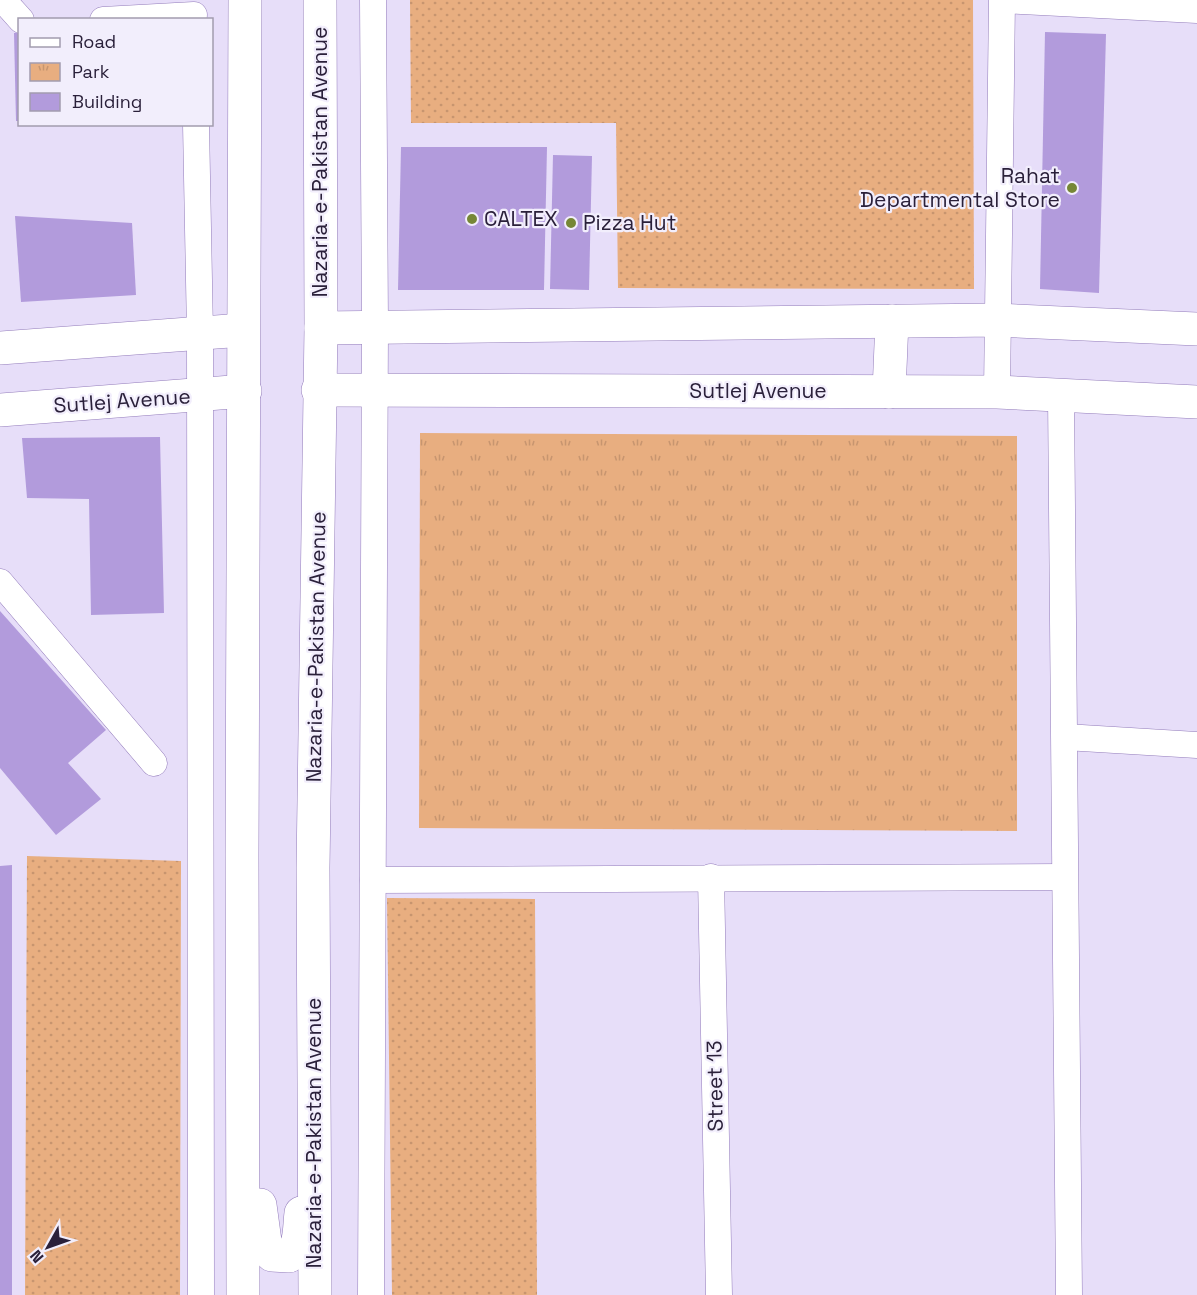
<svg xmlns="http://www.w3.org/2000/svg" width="1197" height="1295" font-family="'Space Grotesk',sans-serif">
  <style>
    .grass { fill: url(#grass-dots) }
    .park { fill: url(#park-tufts) }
    .building { fill: #b29bdc }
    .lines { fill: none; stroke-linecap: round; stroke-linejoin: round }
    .street-casing { stroke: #937cbb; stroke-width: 27 }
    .secondary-casing { stroke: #937cbb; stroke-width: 34 }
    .primary-casing { stroke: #937cbb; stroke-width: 34 }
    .street { stroke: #fff; stroke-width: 26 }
    .secondary { stroke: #fff; stroke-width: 33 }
    .primary { stroke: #fff; stroke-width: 33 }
    .poi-dot { fill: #768736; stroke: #f2eefc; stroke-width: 2 }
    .labels { text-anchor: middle; stroke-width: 4.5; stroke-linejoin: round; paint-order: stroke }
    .street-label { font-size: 21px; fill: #2a203a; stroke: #f2eefc }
    .poi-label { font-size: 21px; fill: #2a203a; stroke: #f2eefc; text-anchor: start }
  </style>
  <defs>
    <pattern id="grass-dots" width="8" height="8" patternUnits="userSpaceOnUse" patternTransform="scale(1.5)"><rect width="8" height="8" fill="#e8ae80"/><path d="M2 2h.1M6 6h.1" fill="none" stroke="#c7956f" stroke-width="1.8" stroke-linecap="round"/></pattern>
    <pattern id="park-tufts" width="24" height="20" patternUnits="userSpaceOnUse" patternTransform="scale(1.5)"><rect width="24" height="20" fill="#e8ae80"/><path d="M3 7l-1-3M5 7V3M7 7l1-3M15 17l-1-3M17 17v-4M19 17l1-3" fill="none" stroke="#c7956f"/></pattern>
  </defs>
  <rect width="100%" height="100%" fill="#e7def9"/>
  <g class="grass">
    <path d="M410,0H973L974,289L618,288L616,123H411Z"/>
    <path d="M27,856L181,861L180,1295H25Z"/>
    <path d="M387,898L535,899L537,1295H392Z"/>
  </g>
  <path class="park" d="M420,433L1017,436V831L419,828Z"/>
  <g class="building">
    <path d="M1045,32L1106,34L1099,293L1040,289Z"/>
    <path d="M14,33H20V121H16Z"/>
    <path d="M401,147H547L544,290H398Z"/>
    <path d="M553,155L592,156L589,290L550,289Z"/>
    <path d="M15,216L132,223L136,295L21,302Z"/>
    <path d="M160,437L164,613L91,615L89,499L27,498L22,438Z"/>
    <path d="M0,611L106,730L68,763L101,799L56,835L0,768Z"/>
    <path d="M12,865V1295H0V866Z"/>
  </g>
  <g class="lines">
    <defs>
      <g id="street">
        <path d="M3,0L21,20"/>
        <path d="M103,20L194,15"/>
        <path d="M196,124L200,333L201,1295"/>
        <path d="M997,392L1002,0L1197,10"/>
        <path d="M1061,396L1069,1295"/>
        <path d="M0,582L154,763"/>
        <path d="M1065,737L1197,745"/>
        <path d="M711,877L719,1295"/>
        <path d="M373,880L1064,877"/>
        <path d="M371,1295L375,326L373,0"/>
      </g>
      <g id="secondary">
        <path d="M321,328L996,320L1197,329"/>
        <path d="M0,348L243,330"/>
        <path d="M318,390L997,392L1197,402"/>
        <path d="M889,392L892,321"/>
        <path d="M0,410L245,391"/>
      </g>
      <g id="primary">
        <path d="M260,1205L266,1249L272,1255L289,1256C301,1246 299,1228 301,1213"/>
        <path d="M243,1295L242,855L245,0"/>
        <path d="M315,1295L313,868L321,328L320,0"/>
      </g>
    </defs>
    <use href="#street" class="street-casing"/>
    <use href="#secondary" class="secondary-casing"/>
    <use href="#primary" class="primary-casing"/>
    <use href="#street" class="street"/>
    <use href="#secondary" class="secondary"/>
    <use href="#primary" class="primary"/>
  </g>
  <g class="poi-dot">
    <circle cx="1072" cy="188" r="6"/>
    <circle cx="472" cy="219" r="6"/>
    <circle cx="571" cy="223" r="6"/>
  </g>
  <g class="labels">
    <g class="street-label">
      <text transform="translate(320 162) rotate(-90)" y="7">Nazaria-e-Pakistan Avenue</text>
      <text x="758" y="398">Sutlej Avenue</text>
      <text transform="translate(122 401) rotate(-4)" y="7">Sutlej Avenue</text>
      <text transform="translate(316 647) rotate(-89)" y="7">Nazaria-e-Pakistan Avenue</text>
      <text transform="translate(715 1086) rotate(-91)" y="7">Street 13</text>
      <text transform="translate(314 1133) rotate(-90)" y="7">Nazaria-e-Pakistan Avenue</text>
    </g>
    <g class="poi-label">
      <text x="1060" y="183" text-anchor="end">Rahat<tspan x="1060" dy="24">Departmental Store</tspan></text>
      <text x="484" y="226">CALTEX</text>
      <text x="583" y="230">Pizza Hut</text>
    </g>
  </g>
  <rect x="18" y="18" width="195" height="108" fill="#f2eefc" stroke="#a29cae" stroke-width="1.5"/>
  <rect x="30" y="38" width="30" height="9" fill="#ffffff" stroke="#a29cae" stroke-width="1.5"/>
  <text x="72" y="48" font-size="18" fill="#2a203a">Road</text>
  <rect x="30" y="63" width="30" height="18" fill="url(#park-tufts)" stroke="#a29cae" stroke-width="1.5"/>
  <text x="72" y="78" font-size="18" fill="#2a203a">Park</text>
  <rect x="30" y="93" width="30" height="18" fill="#b29bdc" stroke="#a29cae" stroke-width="1.5"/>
  <text x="72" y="108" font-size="18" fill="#2a203a">Building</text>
  <g transform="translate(48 1247) rotate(230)" stroke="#f2eefc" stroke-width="4.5" paint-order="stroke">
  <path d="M0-4.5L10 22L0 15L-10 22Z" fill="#2a203a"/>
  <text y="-9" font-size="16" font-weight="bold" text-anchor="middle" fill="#2a203a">N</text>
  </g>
</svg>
